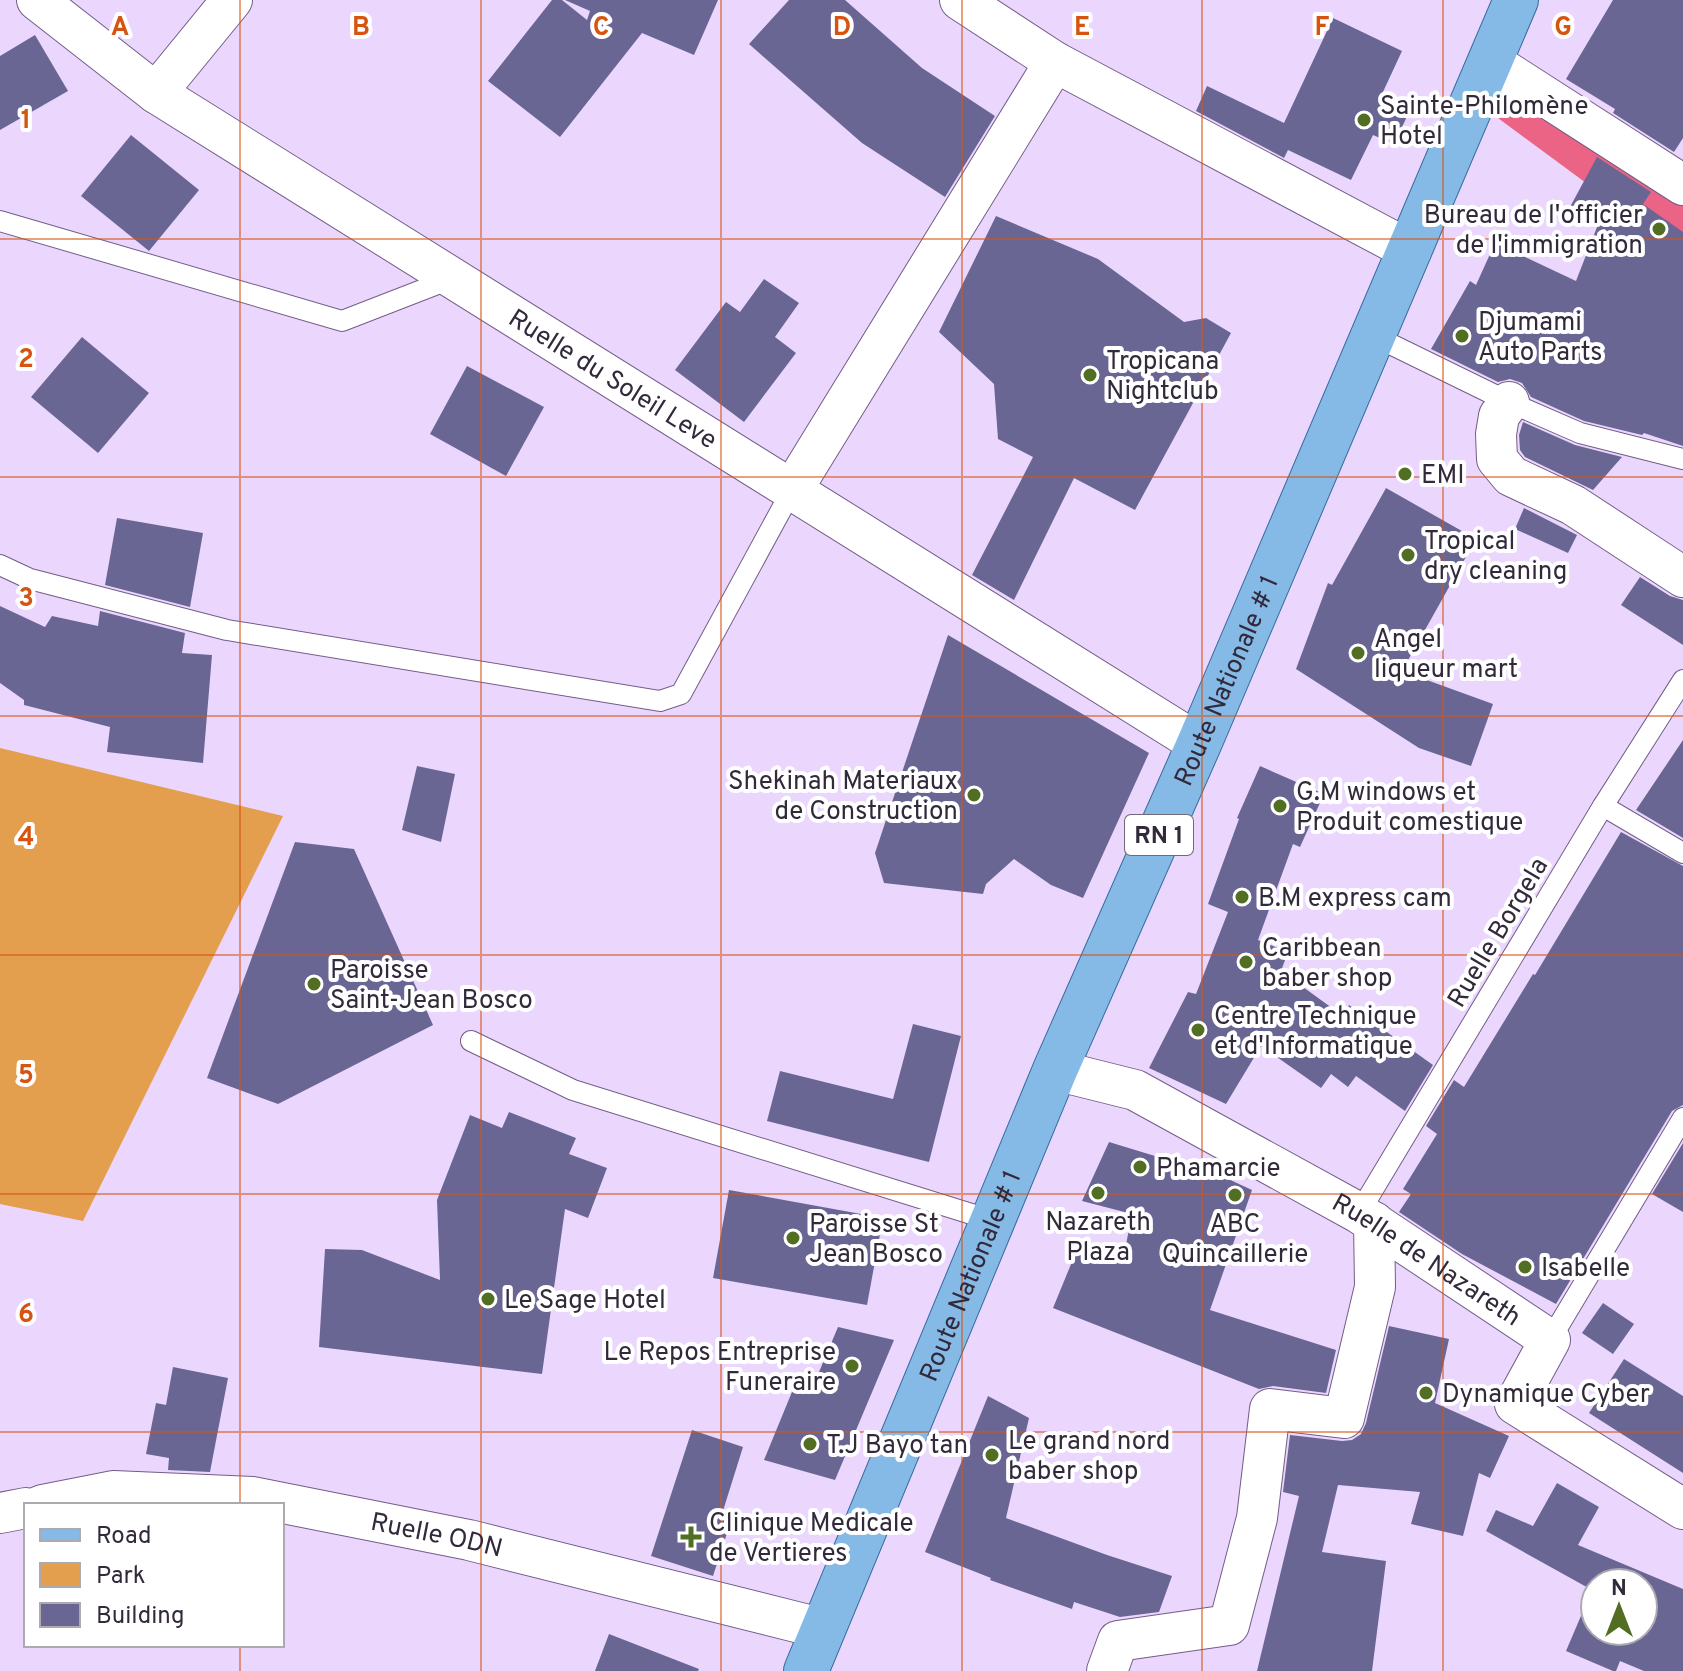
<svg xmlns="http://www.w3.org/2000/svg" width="1683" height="1671" font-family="Overpass,sans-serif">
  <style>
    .green { fill: #e39e4e }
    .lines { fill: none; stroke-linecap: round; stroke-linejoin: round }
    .canal { stroke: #ec6485; stroke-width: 44 }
    .building { fill: #6a6694; fill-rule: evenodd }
    .service-casing { stroke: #735d88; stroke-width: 22 }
    .minor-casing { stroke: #735d88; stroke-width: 42 }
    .primary-casing { stroke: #35699f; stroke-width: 46 }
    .service { stroke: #fff; stroke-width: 20 }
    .minor { stroke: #fff; stroke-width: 40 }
    .primary { stroke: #86bae6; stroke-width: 44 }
    .grid { fill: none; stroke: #d65411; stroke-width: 2; stroke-opacity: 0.55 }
    .poi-dot { fill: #516e22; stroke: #fff; stroke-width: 3 }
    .labels { text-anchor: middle; stroke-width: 8; stroke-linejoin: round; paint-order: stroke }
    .shield { fill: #fff; stroke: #706976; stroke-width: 2 }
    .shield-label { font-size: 24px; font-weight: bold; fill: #32293b }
    .poi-label { font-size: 26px; fill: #32293b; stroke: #fff; text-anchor: start }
    .street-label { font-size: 26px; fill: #32293b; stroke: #fff }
    .grid-label { font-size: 26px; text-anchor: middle; font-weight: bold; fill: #d65411; stroke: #fff; stroke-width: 8; stroke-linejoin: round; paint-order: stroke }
  </style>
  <rect width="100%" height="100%" fill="#ebd7fe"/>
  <path class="green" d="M0,748L283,816L83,1221L0,1204Z"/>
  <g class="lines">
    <path class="canal" d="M1512,101L1630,188L1683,222"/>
  </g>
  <g class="building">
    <path d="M552,0H562L587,20L590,11L565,0H718L694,55L642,33L560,137L488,81Z"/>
    <path d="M789,0H845L922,68L995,116L945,197L862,143L749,44Z"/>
    <path d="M1613,0H1683V138L1674,152L1613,113L1615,109L1566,79Z"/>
    <path d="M1333,18L1402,51L1382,94L1411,108L1394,144L1373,135L1351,180L1288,150L1284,158L1196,111L1207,86L1284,123Z"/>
    <path d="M35,35L68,91L0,130V56Z"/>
    <path d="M131,135L199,190L149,251L81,196Z"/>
    <path d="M1597,157L1651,192L1643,204L1683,232V446L1644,433L1642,435L1584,421L1531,397L1522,383L1510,379L1498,382L1431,349L1470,281L1476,285L1495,243L1576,281L1599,222L1570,207Z"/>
    <path d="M996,216L1098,259L1184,322L1206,318L1231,333L1135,510L1074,478L1014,600L972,575L1033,457L998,439L994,384L939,332Z"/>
    <path d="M764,279L799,303L775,337L796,353L744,422L675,370L726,302L740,312Z"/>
    <path d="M82,337L149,393L98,453L31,397Z"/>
    <path d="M467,366L544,407L506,476L430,434Z"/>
    <path d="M1523,422L1575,445L1622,457L1593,490L1525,457L1520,450L1519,435Z"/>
    <path d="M1386,488L1476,539L1402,671L1493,704L1471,766L1419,748L1296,669L1328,583L1332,585Z"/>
    <path d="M1524,508L1577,535L1568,553L1515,529Z"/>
    <path d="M117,518L203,533L190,607L105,585Z"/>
    <path d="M1640,577L1670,596L1683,600V645L1621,605Z"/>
    <path d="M0,606L45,627L52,616L98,626L100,611L185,633L182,653L212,655L203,763L107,752L110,727L24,705V700L0,683Z"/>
    <path d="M948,635L1149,753L1083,898L1051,885L1014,859L986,884L983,894L884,883L875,853Z"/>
    <path d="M1683,740V838L1636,810Z"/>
    <path d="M417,766L455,774L441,842L402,830Z"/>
    <path d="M1260,766L1324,794L1300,847L1293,844L1258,940L1288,952L1281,971L1343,1016L1349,1005L1433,1065L1405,1111L1356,1076L1348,1087L1331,1074L1321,1088L1261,1046L1226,1104L1149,1068L1188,992L1196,994L1228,912L1208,904L1239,819L1237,818Z"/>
    <path d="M1621,832L1683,866V1105L1672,1111L1556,1304L1462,1254L1399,1212L1411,1194L1403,1189L1437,1134L1426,1126L1454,1080L1464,1087L1533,974L1535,975Z"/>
    <path d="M295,842L354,849L433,1025L278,1104L207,1078Z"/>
    <path d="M913,1024L961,1036L929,1162L767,1121L780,1071L893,1099Z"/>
    <path d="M509,1112L576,1138L569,1154L607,1168L588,1218L565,1209L542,1374L319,1347L325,1249L362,1250L440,1280L437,1200L470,1115L502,1128Z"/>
    <path d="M1109,1142L1224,1177L1252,1190L1210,1310L1336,1350L1326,1393L1273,1386L1259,1389L1053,1308L1076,1252L1123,1260L1132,1214L1082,1201Z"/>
    <path d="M1683,1143V1212L1652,1194Z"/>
    <path d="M729,1190L883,1218L867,1305L713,1278Z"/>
    <path d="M1603,1303L1634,1324L1613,1354L1582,1333Z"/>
    <path d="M1389,1326L1449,1339L1435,1403L1509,1436L1490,1478L1479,1473L1463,1536L1411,1524L1420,1492L1338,1485L1322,1552L1386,1561L1372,1671H1257L1299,1496L1283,1492L1290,1435L1342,1441L1352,1440L1361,1434L1366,1423Z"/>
    <path d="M838,1327L894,1340L835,1480L764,1460L794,1387L811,1391Z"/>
    <path d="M1624,1359L1683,1396V1473L1589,1413Z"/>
    <path d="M173,1367L228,1378L210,1472L168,1470L169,1458L146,1454L156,1403L166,1405Z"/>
    <path d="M988,1396L1029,1418L1006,1518L1107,1555L1172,1576L1159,1612L1120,1617L1074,1602L1072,1609L990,1580L991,1578L925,1552Z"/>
    <path d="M692,1430L743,1447L722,1514L732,1518L713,1576L651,1556Z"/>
    <path d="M1557,1483L1599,1507L1578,1545L1683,1589V1671H1644L1620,1661L1616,1671H1613L1566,1651L1592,1590L1486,1531L1496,1510L1533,1526ZM1595,1583H1643V1631H1595Z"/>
    <path d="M609,1634L699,1669L698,1671H595Z"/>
  </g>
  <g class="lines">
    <defs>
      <g id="service">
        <path d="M0,221L342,321L453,278"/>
        <path d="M1372,335L1509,402L1580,433L1683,459"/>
        <path d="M0,565L30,579L227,630L660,701L681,694L792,490"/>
        <path d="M1603,806L1683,853"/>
        <path d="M471,1041L573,1090L994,1221"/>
        <path d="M1359,1213L1603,806L1683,680"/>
        <path d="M1550,1340L1683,1118"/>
      </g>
      <g id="minor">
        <path id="s1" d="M37,0L156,93L1199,744"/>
        <path d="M960,0L1055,62L1411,251"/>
        <path d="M1490,61L1683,185"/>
        <path d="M156,93L232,0"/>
        <path d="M1509,402L1499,416L1496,434L1497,459L1511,476L1573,505L1683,577"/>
        <path d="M792,490L1055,62"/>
        <path id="s2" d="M1055,1070L1135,1090L1359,1213L1550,1340L1515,1404L1683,1509"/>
        <path id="s3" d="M42,1505L113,1491L253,1497L469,1540L824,1629"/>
        <path d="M0,1513L26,1508"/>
        <path d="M1107,1671L1118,1641L1229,1625L1257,1518L1270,1409L1344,1418L1375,1287L1374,1222"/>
      </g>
      <g id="primary">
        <path id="s4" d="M806,1671L1055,1070L1199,744L1516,0"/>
      </g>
    </defs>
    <use href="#service" class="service-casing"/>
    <use href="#minor" class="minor-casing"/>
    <use href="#primary" class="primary-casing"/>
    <use href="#service" class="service"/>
    <use href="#minor" class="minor"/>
    <use href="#primary" class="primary"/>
  </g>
  <path class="grid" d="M240,0V1505M481,0V1671M721,0V1671M962,0V1671M1202,0V1671M1443,0V1671M0,239H1683M0,477H1683M0,716H1683M0,955H1683M0,1194H1683M0,1432H1683M240,1645V1671"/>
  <g class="poi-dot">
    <circle cx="1364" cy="120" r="8"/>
    <circle cx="1659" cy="229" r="8"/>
    <circle cx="1462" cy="336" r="8"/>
    <circle cx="1090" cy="375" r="8"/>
    <circle cx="1405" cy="474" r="8"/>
    <circle cx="1408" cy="555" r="8"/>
    <circle cx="1358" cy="653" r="8"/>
    <circle cx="974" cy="795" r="8"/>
    <circle cx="1280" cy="806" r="8"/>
    <circle cx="1242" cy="897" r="8"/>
    <circle cx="1246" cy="962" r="8"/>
    <circle cx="314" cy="984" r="8"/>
    <circle cx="1198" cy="1030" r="8"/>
    <circle cx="1140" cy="1167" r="8"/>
    <circle cx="1098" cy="1193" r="8"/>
    <circle cx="1235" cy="1195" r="8"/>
    <circle cx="793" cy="1238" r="8"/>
    <circle cx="1525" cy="1267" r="8"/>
    <circle cx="488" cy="1299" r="8"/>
    <circle cx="852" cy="1366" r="8"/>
    <circle cx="1426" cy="1393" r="8"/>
    <circle cx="810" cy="1444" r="8"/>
    <circle cx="992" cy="1455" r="8"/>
    <path d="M687 1525h8v8h8v8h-8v8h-8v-8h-8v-8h8z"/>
  </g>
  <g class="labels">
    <rect class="shield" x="1125" y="815" width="68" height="40" rx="6"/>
    <g class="shield-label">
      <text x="1159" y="843">RN 1</text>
    </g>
    <g class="poi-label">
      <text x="1380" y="114">Sainte-Philomène<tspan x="1380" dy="30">Hotel</tspan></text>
      <text x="1643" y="223" text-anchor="end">Bureau de l'officier<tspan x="1643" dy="30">de l'immigration</tspan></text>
      <text x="1478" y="330">Djumami<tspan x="1478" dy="30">Auto Parts</tspan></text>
      <text x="1106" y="369">Tropicana<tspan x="1106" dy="30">Nightclub</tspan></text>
      <text x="1421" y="483">EMI</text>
      <text x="1424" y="549">Tropical<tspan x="1424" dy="30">dry cleaning</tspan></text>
      <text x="1374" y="647">Angel<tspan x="1374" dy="30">liqueur mart</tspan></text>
      <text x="958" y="789" text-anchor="end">Shekinah Materiaux<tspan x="958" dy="30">de Construction</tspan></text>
      <text x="1296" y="800">G.M windows et<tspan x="1296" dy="30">Produit comestique</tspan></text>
      <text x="1258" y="906">B.M express cam</text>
      <text x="1262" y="956">Caribbean<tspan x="1262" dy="30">baber shop</tspan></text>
      <text x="330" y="978">Paroisse<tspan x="330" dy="30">Saint-Jean Bosco</tspan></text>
      <text x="1214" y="1024">Centre Technique<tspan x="1214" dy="30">et d'Informatique</tspan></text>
      <text x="1156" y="1176">Phamarcie</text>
      <text x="1098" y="1230" text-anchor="middle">Nazareth<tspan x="1098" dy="30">Plaza</tspan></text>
      <text x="809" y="1232">Paroisse St<tspan x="809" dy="30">Jean Bosco</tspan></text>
      <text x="1235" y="1232" text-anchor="middle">ABC<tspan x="1235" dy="30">Quincaillerie</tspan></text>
      <text x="1541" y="1276">Isabelle</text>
      <text x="504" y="1308">Le Sage Hotel</text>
      <text x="836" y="1360" text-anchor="end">Le Repos Entreprise<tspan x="836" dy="30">Funeraire</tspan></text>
      <text x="1442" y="1402">Dynamique Cyber</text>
      <text x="1008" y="1449">Le grand nord<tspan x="1008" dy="30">baber shop</tspan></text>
      <text x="826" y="1453">T.J Bayo tan</text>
      <text x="709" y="1531">Clinique Medicale<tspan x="709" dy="30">de Vertieres</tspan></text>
    </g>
    <g class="street-label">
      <text dy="9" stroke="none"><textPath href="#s1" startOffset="690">Ruelle du Soleil Leve</textPath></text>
      <text dy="9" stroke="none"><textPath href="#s4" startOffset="1076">Route Nationale # 1</textPath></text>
      <text transform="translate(1497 932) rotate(-59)" y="9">Ruelle Borgela</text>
      <text dy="9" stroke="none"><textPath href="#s2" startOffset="420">Ruelle de Nazareth</textPath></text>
      <text dy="9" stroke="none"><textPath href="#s4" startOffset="428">Route Nationale # 1</textPath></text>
      <text dy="9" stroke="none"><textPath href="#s3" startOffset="400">Ruelle ODN</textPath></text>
    </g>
  </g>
  <g class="grid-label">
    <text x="120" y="35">A</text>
    <text x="361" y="35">B</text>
    <text x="601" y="35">C</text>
    <text x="842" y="35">D</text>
    <text x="1082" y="35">E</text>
    <text x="1322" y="35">F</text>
    <text x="1563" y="35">G</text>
    <text x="26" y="128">1</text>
    <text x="26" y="367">2</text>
    <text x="26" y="606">3</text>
    <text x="26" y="845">4</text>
    <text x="26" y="1083">5</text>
    <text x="26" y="1322">6</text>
  </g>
  <rect x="24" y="1503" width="260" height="144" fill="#ffffff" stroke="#ada9b1" stroke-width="2"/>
  <rect x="40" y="1529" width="40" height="12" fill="#86bae6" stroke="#ada9b1" stroke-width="2"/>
  <text x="96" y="1543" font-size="24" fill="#32293b">Road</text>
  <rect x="40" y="1563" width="40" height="24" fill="#e39e4e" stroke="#ada9b1" stroke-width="2"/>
  <text x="96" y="1583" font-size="24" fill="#32293b">Park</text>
  <rect x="40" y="1603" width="40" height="24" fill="#6a6694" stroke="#ada9b1" stroke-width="2"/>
  <text x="96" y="1623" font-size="24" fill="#32293b">Building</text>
  <g transform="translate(1619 1607)"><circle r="38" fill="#ffffff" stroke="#ada9b1" stroke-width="2"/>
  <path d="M0-6L14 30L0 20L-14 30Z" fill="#516e22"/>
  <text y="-12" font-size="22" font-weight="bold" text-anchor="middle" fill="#32293b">N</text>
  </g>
</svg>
